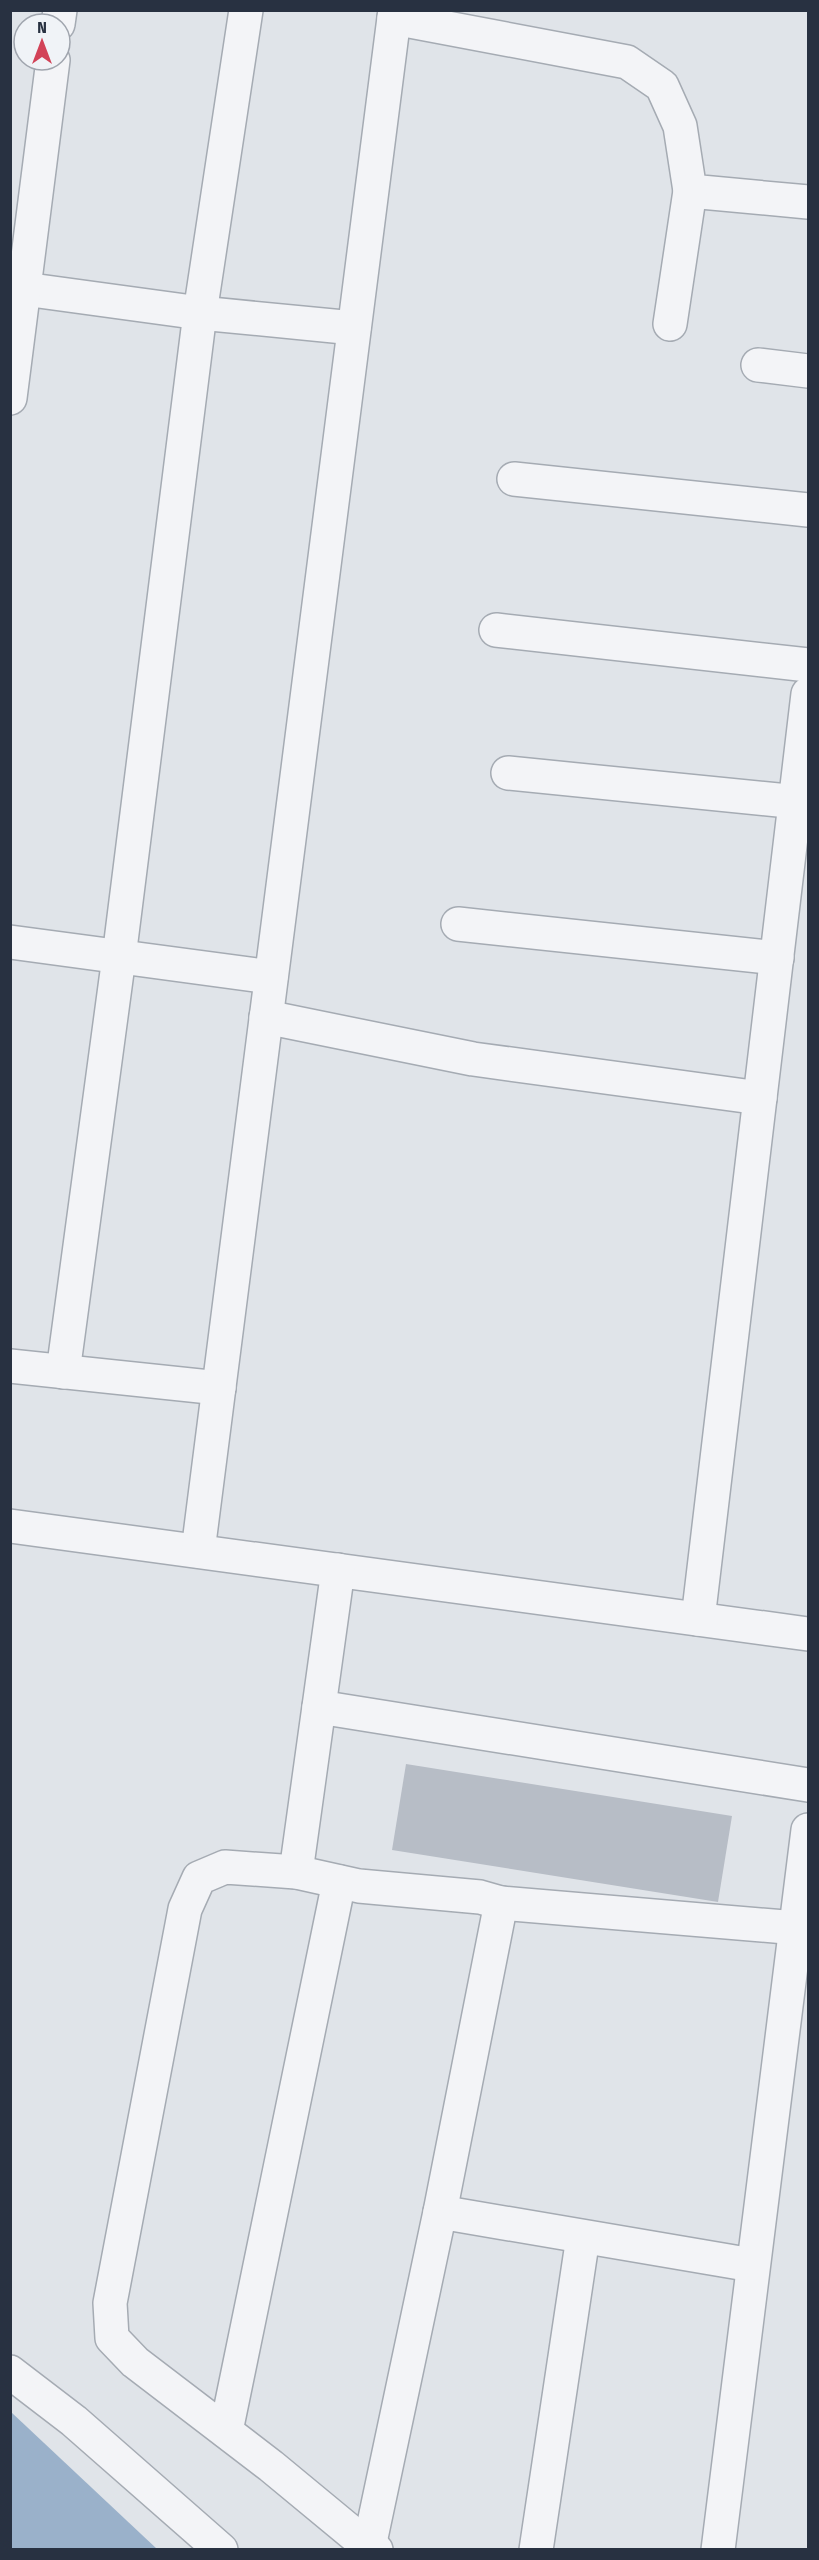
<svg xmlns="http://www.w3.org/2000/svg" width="819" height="2560" font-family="'Fira Sans Condensed',sans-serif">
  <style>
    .water { fill: #9ab1ca }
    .building { fill: #b7bdc6 }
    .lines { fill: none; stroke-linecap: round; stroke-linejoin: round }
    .minor-casing { stroke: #a5abb3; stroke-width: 36 }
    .minor { stroke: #f3f4f7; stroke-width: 33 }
  </style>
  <rect width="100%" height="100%" fill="#e0e4e9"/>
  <path class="water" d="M11,2412L157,2549H11Z"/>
  <path class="building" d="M406,1764L732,1816L718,1902L392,1850Z"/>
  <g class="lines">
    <defs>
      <g id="minor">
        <path d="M394,18L627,62L662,86L680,126L690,191L808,202"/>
        <path d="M58,24L60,10"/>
        <path d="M24,289L200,313L354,328"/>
        <path d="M670,324L690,191"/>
        <path d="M758,365L808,371"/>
        <path d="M10,398L53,60"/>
        <path d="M514,479L808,510"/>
        <path d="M496,630L808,665"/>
        <path d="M508,773L808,803"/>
        <path d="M458,924L777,958"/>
        <path d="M10,942L271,977"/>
        <path d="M266,1017L473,1059L760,1098"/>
        <path d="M10,1366L219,1388"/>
        <path d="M63,1372L119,957L200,313L246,10"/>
        <path d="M10,1526L808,1634"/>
        <path d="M198,1551L395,10"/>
        <path d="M698,1619L808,694"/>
        <path d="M319,1707L808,1785"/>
        <path d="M296,1872L338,1570"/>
        <path d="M440,2212L752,2265"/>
        <path d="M10,2372L74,2421L221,2550"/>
        <path d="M226,2431L339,1882"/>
        <path d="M369,2547L440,2212L501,1903"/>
        <path d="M376,2550L369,2547L271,2466L135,2362L112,2338L110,2303L185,1909L199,1878L225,1867L296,1872L359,1886L480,1897L501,1903L797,1928"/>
        <path d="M536,2550L583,2237"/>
        <path d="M718,2550L808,1830"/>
      </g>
    </defs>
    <use href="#minor" class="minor-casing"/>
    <use href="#minor" class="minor"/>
  </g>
  <rect width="819" height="2560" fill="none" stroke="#283141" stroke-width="24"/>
  <g transform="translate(42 42)"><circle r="28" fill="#f0f3f7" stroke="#a0a5ae" stroke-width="1.5"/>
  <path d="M0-4.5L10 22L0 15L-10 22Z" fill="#d24257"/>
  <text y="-9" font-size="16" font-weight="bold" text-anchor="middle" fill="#283141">N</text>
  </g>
</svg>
